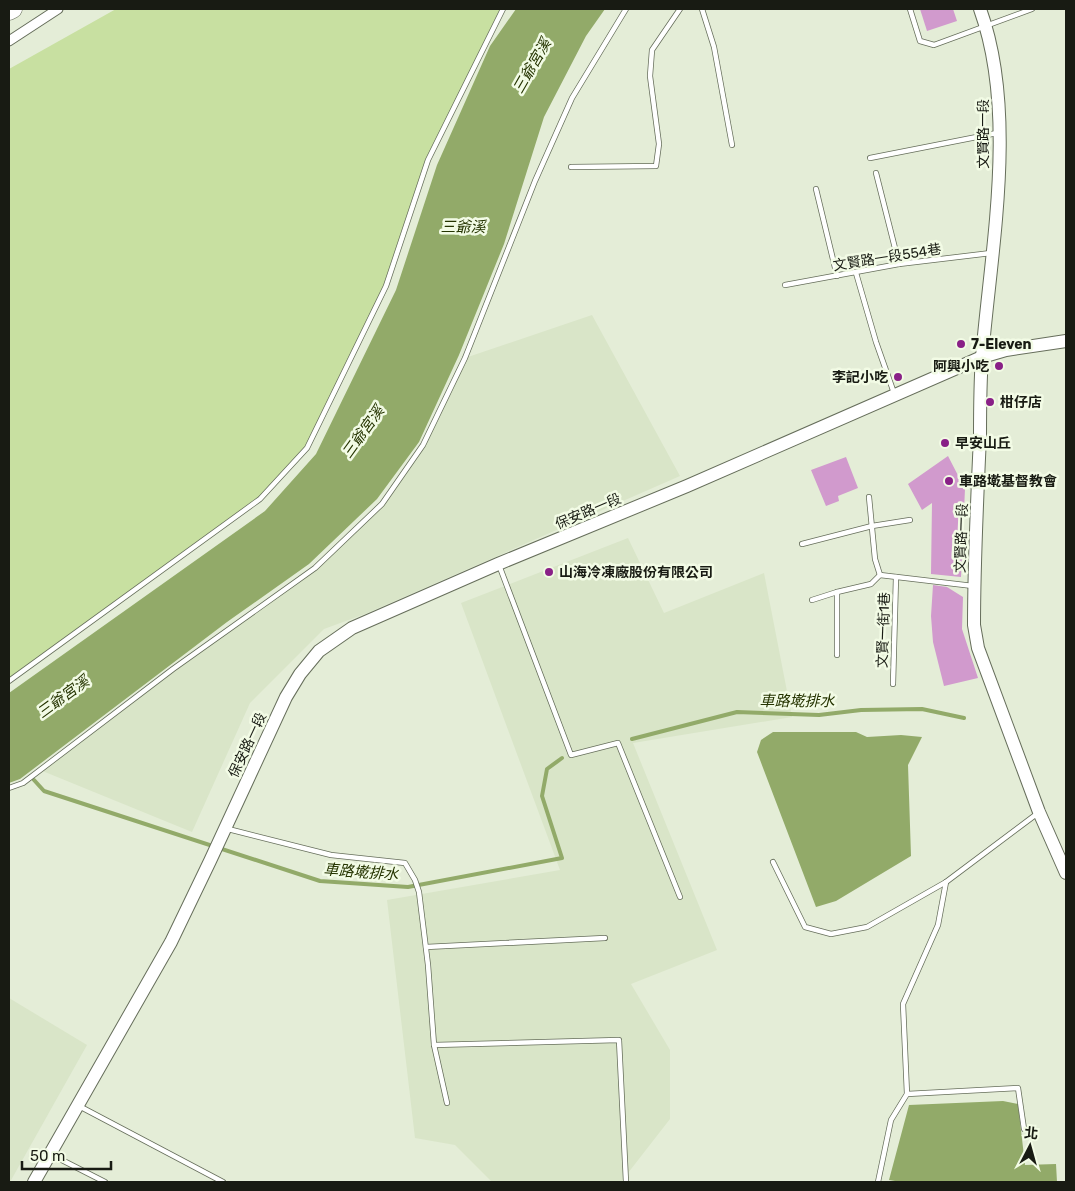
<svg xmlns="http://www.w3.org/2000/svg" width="1075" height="1191" font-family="Rubik,'Noto Sans TC',sans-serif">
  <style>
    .built { fill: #d9e5c8 }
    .green { fill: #c8e0a1 }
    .water { fill: #92aa69 }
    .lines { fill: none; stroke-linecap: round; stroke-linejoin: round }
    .stream { stroke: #92aa69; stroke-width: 4 }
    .building { fill: #d19acd }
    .lane-casing { stroke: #666e5b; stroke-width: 6 }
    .street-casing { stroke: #666e5b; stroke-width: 11 }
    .secondary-casing { stroke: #666e5b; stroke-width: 14 }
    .highway-casing { stroke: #666e5b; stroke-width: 19 }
    .lane { stroke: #fff; stroke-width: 4.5 }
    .street { stroke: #fff; stroke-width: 9 }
    .secondary { stroke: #fff; stroke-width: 12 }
    .highway { stroke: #fff; stroke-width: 18 }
    .poi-dot { fill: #892087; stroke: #f2fbe5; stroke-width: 2 }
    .labels { text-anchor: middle; stroke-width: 5; stroke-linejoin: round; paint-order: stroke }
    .street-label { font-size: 14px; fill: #181b13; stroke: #f2fbe5 }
    .poi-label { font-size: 14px; font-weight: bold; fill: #181b13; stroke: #f2fbe5; text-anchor: start }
    .water-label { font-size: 15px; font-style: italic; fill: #253401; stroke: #f2fbe5 }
  </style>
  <rect width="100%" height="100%" fill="#e4edd7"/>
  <g class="built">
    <path d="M592,315L680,476L365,614L324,629L250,703L192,832L40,770L173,669L314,568L382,504L423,445L465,358Z"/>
    <path d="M628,538L664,613L764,573L792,717L633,743L717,950L631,984L670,1050V1119L621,1182H492L455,1145L415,1138L387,900L560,870L461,603Z"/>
    <path d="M9,998L87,1045L10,1182H9Z"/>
  </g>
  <path class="green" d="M116,9H503L428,160L386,286L307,448L260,499L9,681V69Z"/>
  <g class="water">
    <path d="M516,9H605L586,36L544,117L504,244L459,355L419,442L377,499L309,564L227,622L20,779L9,783V693L265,511L316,454L396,290L437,165L490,46Z"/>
    <path d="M773,732H856L867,737L901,735L922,737L908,765L911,856L836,901L816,907L757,752L761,740Z"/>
    <path d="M1003,1101L1018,1104L1025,1165L1056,1164L1057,1182H896L895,1181L889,1180L909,1105Z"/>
  </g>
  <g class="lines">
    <g class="stream">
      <path d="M632,739L737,712L819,715L861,710L922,709L964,718"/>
      <path d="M34,780L44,791L320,881L408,887L562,858L542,796L547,769L562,758"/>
    </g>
  </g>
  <g class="building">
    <path d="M920,9H953L957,21L927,31Z"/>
    <path d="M948,456L965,489L961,577L931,574L932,503L922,510L908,484Z"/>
    <path d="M846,457L858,488L838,496L839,501L826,506L811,470Z"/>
    <path d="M933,585L947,587L963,597L962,629L978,678L944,686L933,642L931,616Z"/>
  </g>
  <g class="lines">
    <defs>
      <g id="lane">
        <path d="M702,9L714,47L732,145"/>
        <path d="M910,9L920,41L934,45L1032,9"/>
        <path d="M870,158L997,133"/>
        <path d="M571,167L656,166L659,144L650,76L652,50L680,9"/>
        <path d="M876,173L899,264"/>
        <path d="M816,189L837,276"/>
        <path d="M856,273L876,342L894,393"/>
        <path d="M785,285L899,264L991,253"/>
        <path d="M869,497L875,559L880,575"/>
        <path d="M802,544L872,526L910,520"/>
        <path d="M499,565L571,755L618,743L680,897"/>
        <path d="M812,600L837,592L871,584L880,575L973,586"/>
        <path d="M837,655V592"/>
        <path d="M9,681L260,499L307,448L386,286L428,160L503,9"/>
        <path d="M893,684L896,577"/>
        <path d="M9,788L23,783L173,669L315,568L382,504L423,445L465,358L535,181L572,98L626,9"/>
        <path d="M228,829L331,855L405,863L415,880L419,892L428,965L434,1045L447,1103"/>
        <path d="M773,862L805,927L831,934L867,927L946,882L1038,813"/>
        <path d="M426,947L605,938"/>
        <path d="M434,1045L619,1040L626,1182"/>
        <path d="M907,1094L1018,1088L1024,1129"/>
        <path d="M79,1106L223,1182"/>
        <path d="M52,1155L105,1182"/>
        <path d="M878,1182L891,1120L907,1094L903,1004L938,925L946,882"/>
      </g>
      <path id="street" d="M9,41L58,9"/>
      <g id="secondary">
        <path d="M980,9C1018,114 991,248 982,357C980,384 980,410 980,437C977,500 974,562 974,625L978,648L1039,812L1066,873"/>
        <path d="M34,1182L171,942L210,861L286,697L300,674L319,651L352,628L498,564L687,486L982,357L1006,350L1066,341"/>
      </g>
      <path id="highway" d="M9,11L13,9"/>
    </defs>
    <use href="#lane" class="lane-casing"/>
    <use href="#street" class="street-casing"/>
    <use href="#secondary" class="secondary-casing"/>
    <use href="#highway" class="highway-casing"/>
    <use href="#lane" class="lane"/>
    <use href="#street" class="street"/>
    <use href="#secondary" class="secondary"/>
    <use href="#highway" class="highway"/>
  </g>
  <g class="poi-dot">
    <circle cx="961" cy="344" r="5"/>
    <circle cx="999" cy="366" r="5"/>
    <circle cx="898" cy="377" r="5"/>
    <circle cx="990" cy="402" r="5"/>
    <circle cx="945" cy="443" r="5"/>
    <circle cx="949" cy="481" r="5"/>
    <circle cx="549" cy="572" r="5"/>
  </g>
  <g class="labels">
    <g class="street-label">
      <text transform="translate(983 134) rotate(-90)" y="5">文賢路一段</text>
      <text transform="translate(887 257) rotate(-9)" y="5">文賢路一段554巷</text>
      <text transform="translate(588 511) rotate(-23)" y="5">保安路一段</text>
      <text transform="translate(961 538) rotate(-88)" y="5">文賢路一段</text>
      <text transform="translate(883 630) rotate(-88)" y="5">文賢一街1巷</text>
      <text transform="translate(247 745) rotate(-65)" y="5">保安路一段</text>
    </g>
    <g class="poi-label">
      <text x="971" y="349">7-Eleven</text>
      <text x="989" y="371" text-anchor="end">阿興小吃</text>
      <text x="888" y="382" text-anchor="end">李記小吃</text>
      <text x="1000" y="407">柑仔店</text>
      <text x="955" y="448">早安山丘</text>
      <text x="959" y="486">車路墘基督教會</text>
      <text x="559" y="577">山海冷凍廠股份有限公司</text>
    </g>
    <g class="water-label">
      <text transform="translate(532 66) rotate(-60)" y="5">三爺宮溪</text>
      <text x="463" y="232">三爺溪</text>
      <text transform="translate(363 432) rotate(-54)" y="5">三爺宮溪</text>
      <text transform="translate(63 697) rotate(-36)" y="5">三爺宮溪</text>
      <text x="797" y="706">車路墘排水</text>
      <text transform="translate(361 872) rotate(4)" y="5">車路墘排水</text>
    </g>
  </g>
  <rect width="1075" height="1191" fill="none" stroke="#181b13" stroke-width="20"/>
  <g transform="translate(1030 1146) rotate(6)" stroke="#f2fbe5" stroke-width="4" paint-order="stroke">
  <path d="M0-4L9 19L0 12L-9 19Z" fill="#181b13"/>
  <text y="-8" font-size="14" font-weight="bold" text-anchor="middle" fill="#181b13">北</text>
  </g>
  <path d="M22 1161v8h89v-8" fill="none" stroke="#181b13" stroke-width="2.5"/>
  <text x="30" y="1161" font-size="15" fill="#181b13" stroke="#f2fbe5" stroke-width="4" paint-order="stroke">50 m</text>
</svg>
